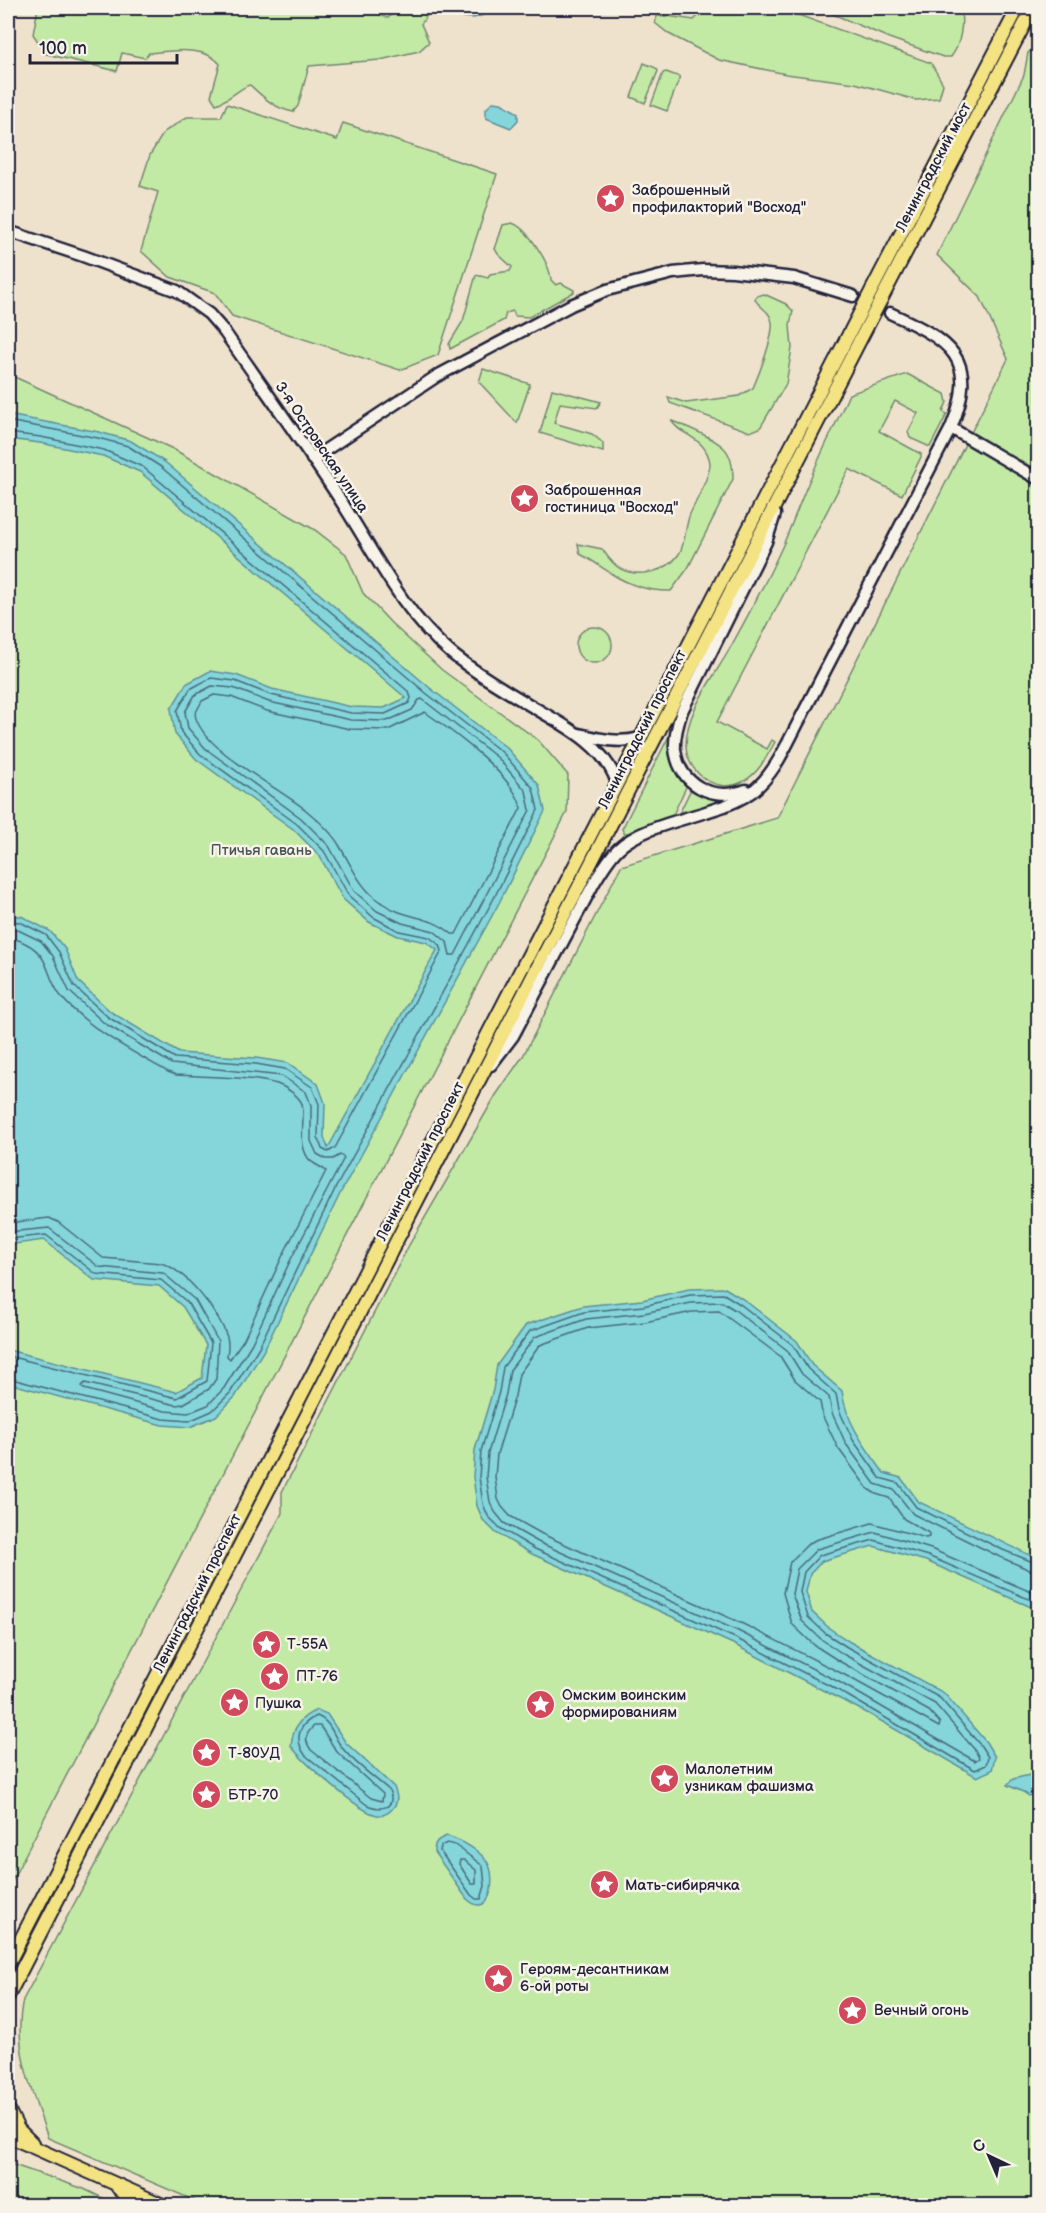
<svg xmlns="http://www.w3.org/2000/svg" width="1046" height="2213" font-family="'Balsamiq Sans',sans-serif">
  <style>
    .green { fill: #c3eaa4; stroke: #728670; stroke-width: 1.5 }
    .water { fill: #84d6db; stroke: #5d8e9b; stroke-width: 1.5 }
    .lines { fill: none; stroke-linecap: round; stroke-linejoin: round }
    .shore { stroke: #496a7b; stroke-width: 1.5 }
    .minor-casing { stroke: #22223b; stroke-width: 15 }
    .major-casing { stroke: #22223b; stroke-width: 16 }
    .minor { stroke: #f7f3e8; stroke-width: 10 }
    .major { stroke: #f4e382; stroke-width: 12 }
    .major-bridge-casing { stroke: #22223b; stroke-width: 16; stroke-linecap: butt }
    .major-bridge { stroke: #f4e382; stroke-width: 12 }
    .labels { text-anchor: middle; stroke-width: 5; stroke-linejoin: round; paint-order: stroke }
    .street-label { font-size: 15px; fill: #22223b; stroke: #f7f3e8 }
    .poi-label { font-size: 15px; fill: #22223b; stroke: #f7f3e8; text-anchor: start }
    .park-label { font-size: 15px; fill: #4a5455; stroke: #f7f3e8 }
  </style>
  <rect width="100%" height="100%" fill="#efe2cd"/>
  <filter id="ink" filterUnits="userSpaceOnUse"><feTurbulence type="fractalNoise" baseFrequency=".0167" numOctaves="2"/><feDisplacementMap in="SourceGraphic" scale="12" xChannelSelector="R" yChannelSelector="G"/><feConvolveMatrix kernelMatrix="1 2 1 2 8 2 1 2 1" color-interpolation-filters="sRGB"/></filter>
  <g filter="url(#ink)">
    <g class="green">
      <path d="M38,8H365L387,18L395,13L394,8H425L428,14L421,24L429,42L419,51L380,60L309,66L298,106L293,112C275,109 263,97 250,85C243,85 230,100 216,104L211,96L220,64C205,45 171,51 149,53L145,58L122,53L117,71L43,53L41,46L33,34Z"/>
      <path d="M690,8H779L931,63L943,84L939,98L916,100L855,83L786,74L719,60L669,34L655,23L657,16H667L694,20L699,15Z"/>
      <path d="M819,8H960C964,22 961,44 951,57H943L889,38Z"/>
      <path d="M1038,44V2205H205L48,2138C33,2094 12,2047 23,2000L282,1513V1492L409,1245L496,1095L523,1056L621,866L777,818L1008,359L980,297L937,255L1024,75L1028,53Z"/>
      <path d="M644,63L656,68L658,71L645,103L631,97Z"/>
      <path d="M666,72L680,77L667,111L651,105L663,73Z"/>
      <path d="M227,104L337,140L343,123L497,174L438,355L400,370L232,316L215,293L170,277L141,251L158,192L140,186L150,155L164,132L187,117H221Z"/>
      <path d="M512,223C528,228 550,264 551,280L556,285L561,283L574,290V292L529,317L515,316L513,311L506,313L504,320L450,349L449,344L463,321L476,275L488,278L490,274L510,271L512,267L498,254L495,249L503,225Z"/>
      <path d="M764,294L786,304L793,311L790,325L792,348L786,384L760,428L750,432L670,403L668,397L686,403L739,396L753,388C759,374 774,336 772,322C770,310 759,308 755,299L757,296Z"/>
      <path d="M483,369L530,384L517,423L479,382Z"/>
      <path d="M8,374L173,449L315,530L346,554L363,593L391,623L442,670L538,740L568,775L567,812L8,1888Z"/>
      <path d="M907,374L945,394L947,402L943,412L947,414L930,447L910,438L908,432L918,413L895,401L879,431L921,454V457L902,495L849,469L717,722L767,749L772,740L775,742C767,756 759,773 744,781C718,796 686,773 686,745C686,711 713,679 729,650C748,616 767,580 783,545C793,522 801,499 811,477C823,449 837,422 849,394Z"/>
      <path d="M552,389L601,402L597,408L560,403L554,423L592,434L603,443V452L540,433Z"/>
      <path d="M672,421C685,426 714,438 724,448C732,456 733,468 733,479L688,568L671,591C651,592 629,585 612,574C601,567 592,560 580,554L578,544L602,549C607,556 613,565 621,569C640,578 667,572 679,554C686,542 685,526 690,514C695,503 711,474 710,463C706,436 678,435 672,421Z"/>
      <circle cx="594" cy="645" r="18"/>
      <path d="M673,728C673,750 671,769 687,785L671,819L629,833H624L622,829Z"/>
      <path d="M691,789L711,798L724,800L678,816Z"/>
      <path d="M8,2163L84,2189L117,2205H8Z"/>
    </g>
    <g class="water">
      <path d="M434,8H584L576,11L505,8L474,18L462,17Z"/>
      <path d="M493,102L501,103L518,113V120L511,128L486,118V109Z"/>
      <path d="M8,415L99,432L131,441L165,462L430,688L507,748L539,785L545,811L499,903L341,1192L264,1350L235,1397L216,1416L190,1427L162,1425L8,1383V1350L176,1392L202,1378L206,1345L183,1307L159,1286L94,1280L44,1240L8,1245V915L21,916L50,931L65,949L78,981L111,1012L179,1053L256,1058L288,1063L318,1084L325,1103L324,1137L328,1148L437,950L426,942L398,936L369,922L343,899L319,855L293,829L196,759L175,734L171,709L186,684L210,671L236,675L272,689L352,707L384,708L406,698L140,472L103,456L40,443L8,439Z"/>
      <path d="M725,1288L743,1299L797,1341L812,1365L842,1391C846,1423 866,1448 884,1473L901,1478L919,1502L1038,1559V1610L926,1561L873,1546L822,1561L810,1574L806,1592L812,1612L829,1628L850,1642L944,1693L986,1742L995,1757L992,1770L977,1777L869,1714L733,1644L532,1554L496,1533L483,1520L477,1506L473,1477L475,1450L493,1390L497,1365L526,1325L583,1306L642,1300L689,1289Z"/>
      <path d="M317,1710L327,1714L346,1743L394,1787C397,1795 399,1801 393,1808C389,1813 384,1816 377,1815C359,1812 303,1762 291,1746C293,1727 300,1717 317,1710Z"/>
      <path d="M1038,1773V1802L1023,1792L1007,1785L1013,1779Z"/>
      <path d="M447,1836C461,1840 483,1852 489,1865C496,1881 490,1920 467,1899L434,1852C434,1842 438,1839 447,1836Z"/>
    </g>
    <g class="lines">
      <g class="shore">
        <path d="M8,421L98,438L128,446L161,467L426,693L503,753L533,788L538,810L493,900L335,1189L259,1347L230,1393L212,1411L189,1421L163,1419L8,1378"/>
        <path d="M8,433L41,437L104,450L143,467L409,692L411,698L409,703L385,714L351,713L271,695L235,681L211,678L190,689L177,711L181,732L200,754L297,824L324,851L349,896L373,917L399,931L429,937L440,945L442,951L335,1148L328,1152L322,1149L318,1138L319,1104L312,1087L285,1069L256,1064L175,1058L108,1017L74,986L59,952L46,935L20,922L8,921"/>
        <path d="M212,686L233,688L269,702L351,720L387,721L412,710L419,700L422,699L498,758L526,791L530,810L455,955H450L447,942L434,931L402,923L377,911L354,891L329,846L301,818L206,749L188,728L185,712L195,695Z"/>
        <path d="M214,695L231,697L267,711L350,729L388,730L425,712C452,731 515,776 521,808L456,934H452C429,914 406,920 382,903C360,889 352,866 339,845C332,833 318,820 307,811C280,788 200,749 195,714L202,701Z"/>
        <path d="M8,929L18,930L41,941L53,956L69,991L104,1023L172,1064L282,1076L306,1092L311,1105V1141L317,1154L326,1159H333L340,1155L344,1158L290,1261L252,1343L224,1388L208,1405L188,1413L165,1411L84,1389L82,1386L85,1383L176,1405L183,1404L209,1389L216,1379L218,1341L195,1300L163,1273L99,1267L49,1228L8,1232"/>
        <path d="M8,938C14,938 19,940 25,943C51,956 45,975 60,995C84,1026 133,1052 168,1072L176,1075C208,1077 247,1076 277,1084C286,1087 299,1096 302,1104C306,1122 297,1141 308,1158C313,1165 321,1166 326,1171L282,1257L244,1339L230,1359L227,1356C228,1350 229,1344 227,1337C219,1313 186,1270 161,1263L103,1258L58,1222L49,1218L8,1223"/>
        <path d="M8,1239L46,1235L96,1274L161,1280L187,1302L211,1343L207,1381L177,1398L8,1356"/>
        <path d="M719,1311L780,1356L795,1380L820,1402L823,1417L838,1448L868,1489L876,1494L889,1498L904,1519L929,1533V1537L926,1538L872,1523L815,1540L807,1545L790,1562L783,1593L792,1624L814,1645L839,1661L929,1711L940,1723L939,1727L843,1674L743,1624L542,1534L510,1516L502,1507L498,1499L495,1477L497,1454L515,1396L519,1374L540,1345L588,1328L645,1322L692,1312Z"/>
        <path d="M1038,1564L1003,1550L916,1507L898,1483L880,1478L853,1440L839,1410L836,1394L808,1369L793,1345L740,1304L724,1294L690,1295L643,1306L584,1312L530,1331L503,1367L499,1392L481,1451L479,1477L483,1504L488,1516L500,1528L535,1549L735,1638L836,1689L975,1770L986,1765L988,1757L981,1746L940,1698L847,1647L825,1633L808,1617L800,1592L804,1572L820,1555L874,1540L928,1556L1038,1603"/>
        <path d="M1038,1572L1032,1571L1000,1557L913,1514L894,1490L875,1484L846,1444L832,1413L829,1397L802,1374L787,1350L735,1310L722,1302L691,1303L644,1313L586,1319L535,1337L510,1370L506,1394L488,1453L486,1477L490,1502L495,1512L504,1523L538,1542L738,1631L839,1682L975,1761L979,1758L975,1750L935,1704L843,1654L821,1639L802,1621L792,1594L797,1569L817,1549L875,1532L931,1549L1038,1595"/>
        <path d="M317,1716C330,1721 333,1734 340,1745C351,1761 374,1777 389,1790C397,1810 380,1810 367,1805L305,1755C294,1739 298,1724 317,1716Z"/>
        <path d="M314,1726H320L337,1752L383,1794L382,1801L371,1798L311,1750C304,1740 305,1734 314,1726Z"/>
        <path d="M447,1843L455,1845L483,1866L485,1886L481,1899H476L471,1895L440,1851L441,1846Z"/>
        <path d="M460,1860H464L476,1870V1884H472L459,1864Z"/>
      </g>
      <defs>
        <g id="minor">
          <path d="M8,231L83,256L177,291L209,314L223,330C261,384 300,439 337,495C373,549 400,610 451,653C473,671 498,686 523,701C557,722 604,742 617,783"/>
          <path d="M951,428L1038,479"/>
          <path d="M312,459L437,376L571,305L607,290L673,273L703,270L733,271L794,278L853,296"/>
          <path d="M579,734C600,739 619,744 640,738"/>
          <path d="M746,790C713,802 679,785 675,749C674,736 678,723 682,711L766,542L775,514"/>
          <path d="M491,1065L513,1036L594,883C601,871 608,859 618,849C640,828 683,820 712,810C726,806 741,800 753,791C774,774 785,748 797,725L951,428C980,358 951,341 890,313"/>
        </g>
        <g id="major">
          <path d="M8,1964L849,334"/>
          <path d="M8,1996L860,340"/>
          <path d="M8,2109L18,2129L32,2143"/>
          <path d="M8,2136L165,2206"/>
          <path d="M118,2188L137,2206"/>
        </g>
      </defs>
      <use href="#minor" class="minor-casing"/>
      <use href="#major" class="major-casing"/>
      <use href="#minor" class="minor"/>
      <use href="#major" class="major"/>
      <defs>
        <g id="major-bridge">
          <path d="M849,334L1018,8"/>
          <path d="M860,340L1033,8"/>
        </g>
      </defs>
      <use href="#major-bridge" class="major-bridge-casing"/>
      <use href="#major-bridge" class="major-bridge"/>
    </g>
  </g>
  <defs>
    <symbol id="sight-disc" viewBox="-11 -11 22 22"><circle r="9.5" fill="#d1495b" stroke="#f7f3e8"/><path d="M0-6L1.8-2.2L6-1.7L2.9 1.2L3.7 5.4L0 3.3L-3.7 5.4L-2.9 1.2L-6-1.7L-1.8-2.2Z" fill="#fff"/></symbol>
  </defs>
  <g fill-rule="evenodd">
    <use href="#sight-disc" x="594" y="182" width="33" height="33"/>
    <use href="#sight-disc" x="508" y="482" width="33" height="33"/>
    <use href="#sight-disc" x="250" y="1628" width="33" height="33"/>
    <use href="#sight-disc" x="258" y="1660" width="33" height="33"/>
    <use href="#sight-disc" x="218" y="1686" width="33" height="33"/>
    <use href="#sight-disc" x="524" y="1688" width="33" height="33"/>
    <use href="#sight-disc" x="190" y="1736" width="33" height="33"/>
    <use href="#sight-disc" x="648" y="1762" width="33" height="33"/>
    <use href="#sight-disc" x="190" y="1778" width="33" height="33"/>
    <use href="#sight-disc" x="588" y="1868" width="33" height="33"/>
    <use href="#sight-disc" x="482" y="1962" width="33" height="33"/>
    <use href="#sight-disc" x="836" y="1994" width="33" height="33"/>
  </g>
  <g class="labels">
    <g class="street-label">
      <text transform="translate(933 167) rotate(-62)" y="5">Ленинградский мост</text>
      <text transform="translate(322 447) rotate(56)" y="5">3-я Островская улица</text>
      <text transform="translate(642 729) rotate(-63)" y="5">Ленинградский проспект</text>
      <text transform="translate(420 1161) rotate(-63)" y="5">Ленинградский проспект</text>
      <text transform="translate(197 1593) rotate(-63)" y="5">Ленинградский проспект</text>
    </g>
    <g class="poi-label">
      <text x="632" y="195">Заброшенный<tspan x="632" dy="17">профилакторий "Восход"</tspan></text>
      <text x="545" y="495">Заброшенная<tspan x="545" dy="17">гостиница "Восход"</tspan></text>
      <text x="287" y="1649">Т-55А</text>
      <text x="296" y="1681">ПТ-76</text>
      <text x="562" y="1700">Омским воинским<tspan x="562" dy="17">формированиям</tspan></text>
      <text x="255" y="1708">Пушка</text>
      <text x="228" y="1758">Т-80УД</text>
      <text x="685" y="1774">Малолетним<tspan x="685" dy="17">узникам фашизма</tspan></text>
      <text x="228" y="1800">БТР-70</text>
      <text x="625" y="1890">Мать-сибирячка</text>
      <text x="520" y="1974">Героям-десантникам<tspan x="520" dy="17">6-ой роты</tspan></text>
      <text x="874" y="2015">Вечный огонь</text>
    </g>
    <g class="park-label">
      <text x="261" y="855">Птичья гавань</text>
    </g>
  </g>
  <rect width="1046" height="2213" fill="none" stroke="#f7f3e8" stroke-width="30"/>
  <rect x="15" y="15" width="1016" height="2183" fill="none" stroke="#22223b" stroke-width="2" filter="url(#ink)"/>
  <g transform="translate(989 2156) rotate(316)" stroke="#f7f3e8" stroke-width="4.5" paint-order="stroke">
  <path d="M0-4.5L10 22L0 15L-10 22Z" fill="#22223b"/>
  <text y="-9" font-size="16" font-weight="bold" text-anchor="middle" fill="#22223b">С</text>
  </g>
  <path d="M30 54v9h147v-9" fill="none" stroke="#22223b" stroke-width="3"/>
  <text x="39" y="54" font-size="18" fill="#22223b" stroke="#f7f3e8" stroke-width="4.5" paint-order="stroke">100 m</text>
</svg>
